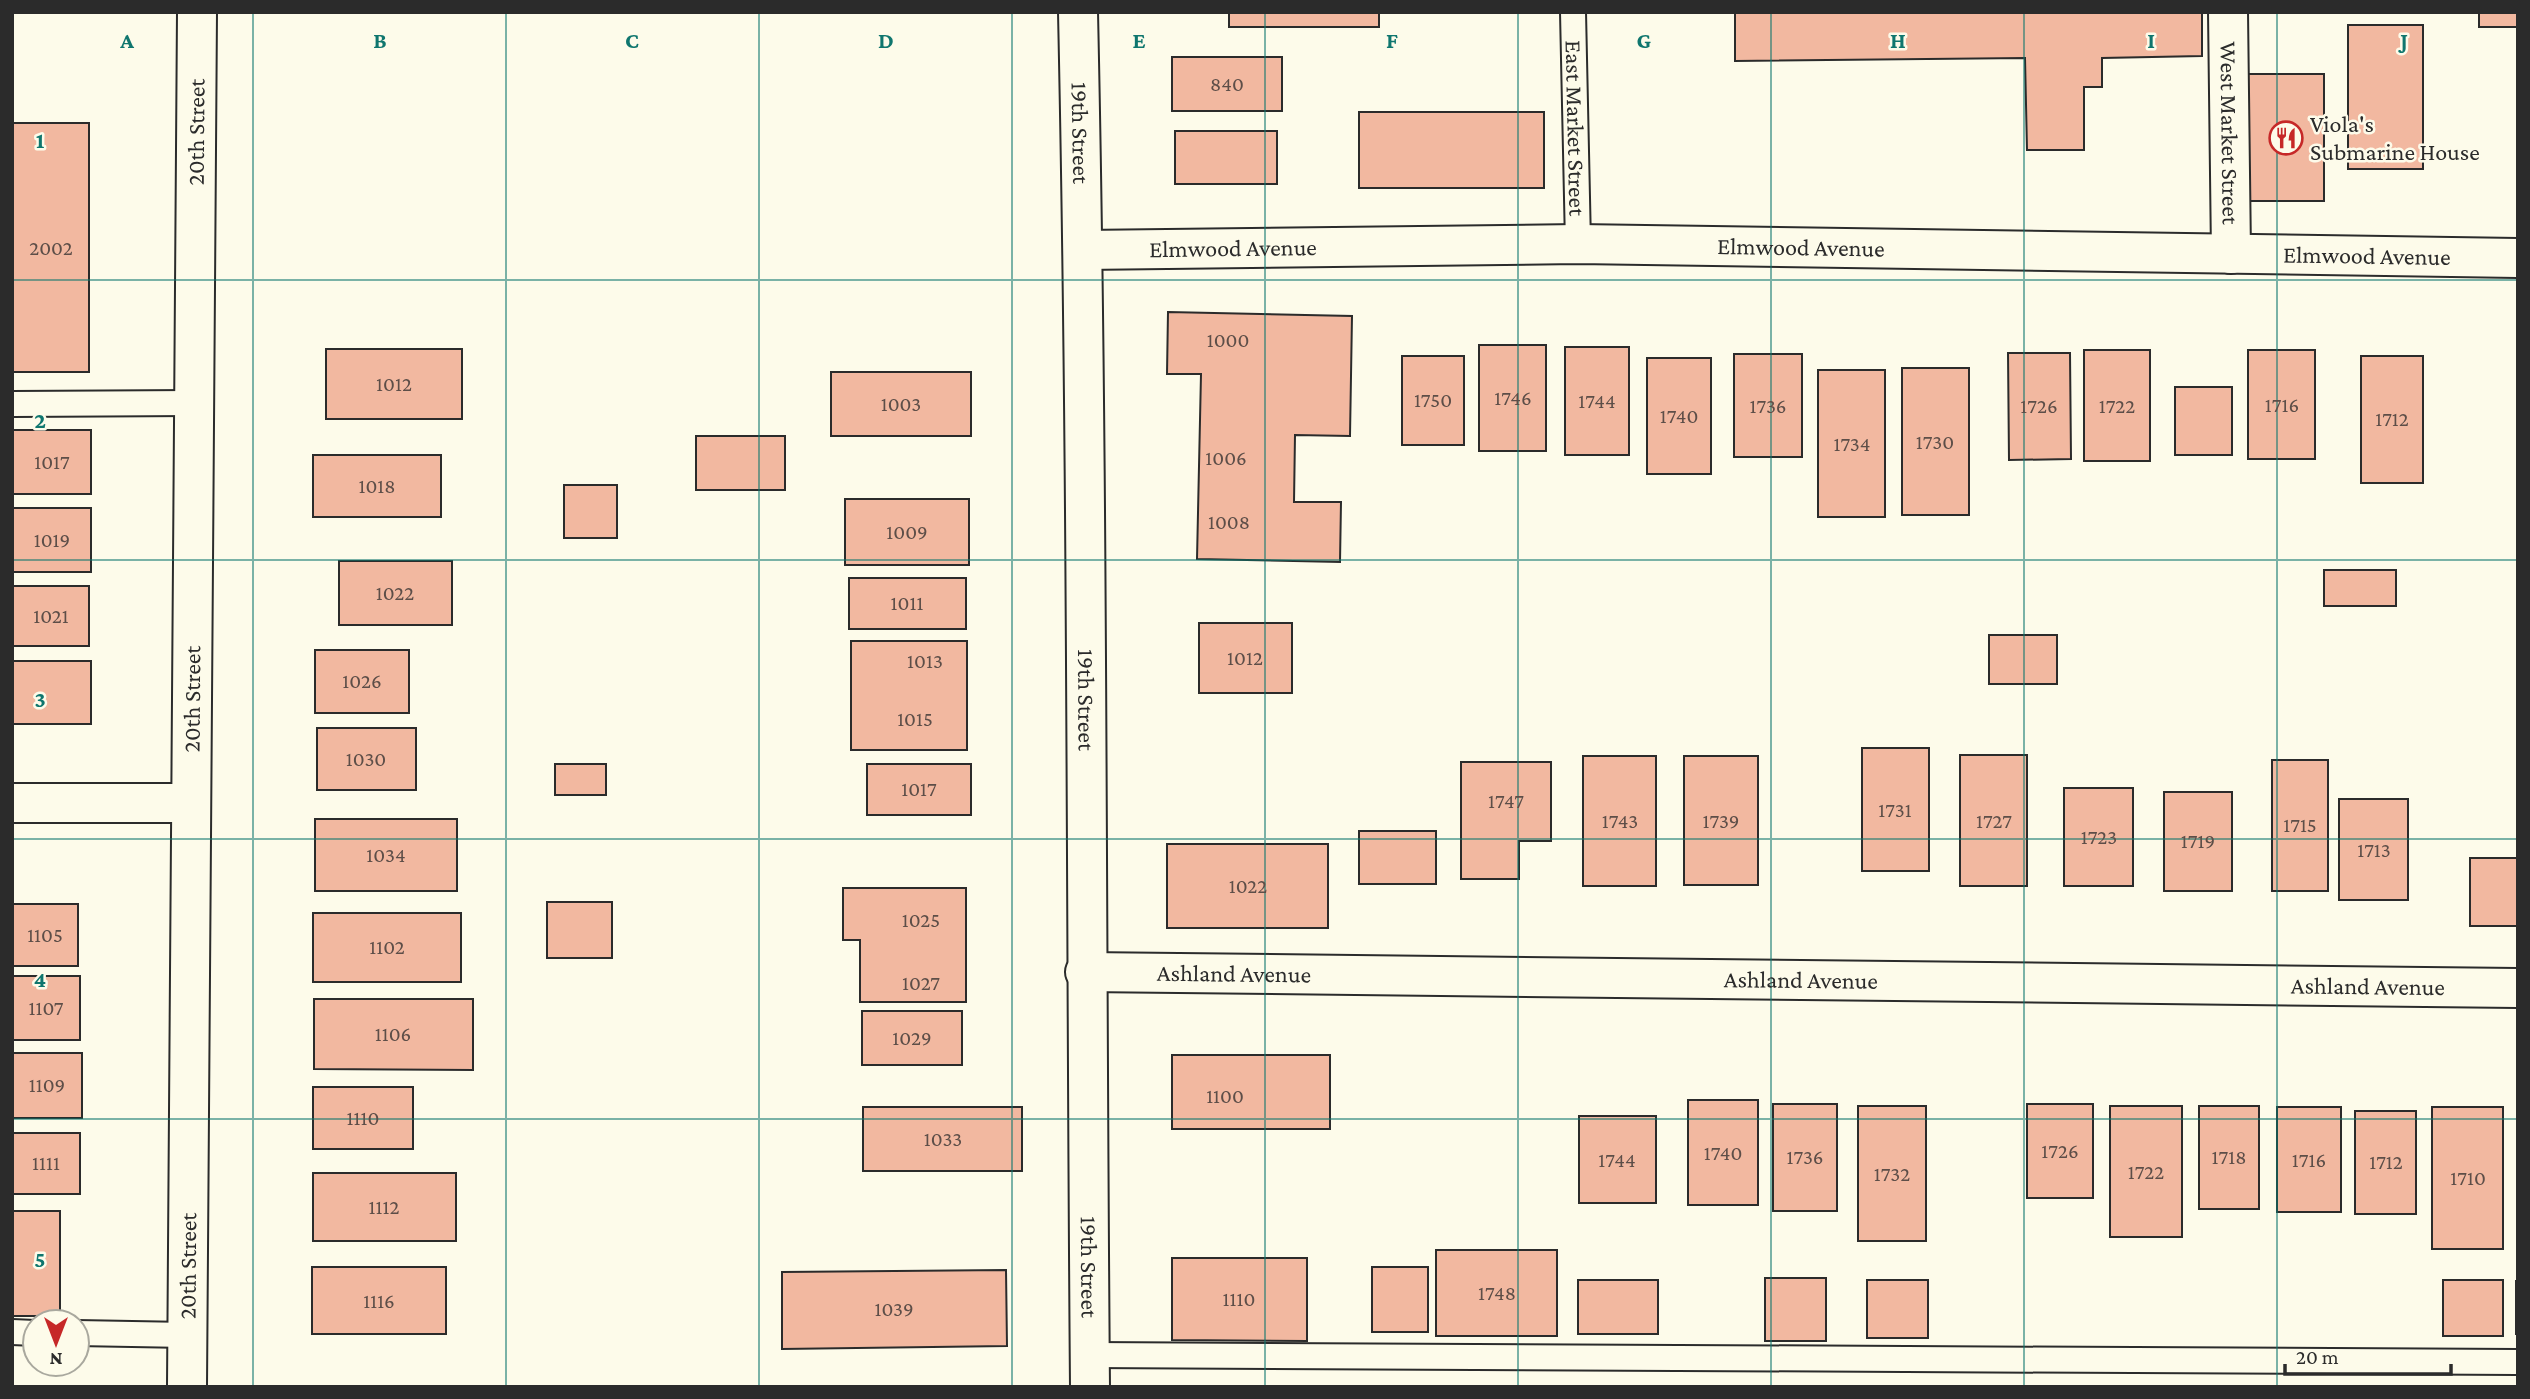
<svg xmlns="http://www.w3.org/2000/svg" width="2530" height="1399" font-family="'Crimson Pro',serif">
  <style>
    .building { fill: #f2b8a0; stroke: #2b2b2b; stroke-width: 2 }
    .lines { fill: none; stroke-linecap: round; stroke-linejoin: round }
    .service-casing { stroke: #2b2b2b; stroke-width: 28 }
    .minor-casing { stroke: #2b2b2b; stroke-width: 42 }
    .service { stroke: #fdfbea; stroke-width: 24 }
    .minor { stroke: #fdfbea; stroke-width: 38 }
    .grid { fill: none; stroke: #0f766e; stroke-width: 2; stroke-opacity: 0.55 }
    .labels { text-anchor: middle; stroke-width: 5; stroke-linejoin: round; paint-order: stroke }
    .number-label { font-size: 21px; fill: #5d4e48 }
    .poi-label { font-size: 24px; fill: #2b2b2b; stroke: #fdfbea; text-anchor: start }
    .street-label { font-size: 24px; fill: #2b2b2b; stroke: #fdfbea }
    .grid-label { font-size: 23px; text-anchor: middle; font-weight: bold; fill: #0f766e; stroke: #fdfbea; stroke-width: 5; stroke-linejoin: round; paint-order: stroke }
  </style>
  <rect width="100%" height="100%" fill="#fdfbea"/>
  <g class="building">
    <rect x="1229" y="12" width="150" height="15"/>
    <path d="M1735,12H2202V56L2102,58V87H2084V150H2027L2025,58L1735,61Z"/>
    <rect x="2479" y="12" width="39" height="15"/>
    <rect x="2348" y="25" width="75" height="144"/>
    <rect x="1172" y="57" width="110" height="54"/>
    <rect x="2248" y="74" width="76" height="127"/>
    <rect x="1359" y="112" width="185" height="76"/>
    <rect x="12" y="123" width="77" height="249"/>
    <rect x="1175" y="131" width="102" height="53"/>
    <path d="M1168,312L1352,316L1350,436L1295,435L1294,502H1341L1340,562L1197,559L1201,374H1167Z"/>
    <rect x="1479" y="345" width="67" height="106"/>
    <rect x="1565" y="347" width="64" height="108"/>
    <rect x="326" y="349" width="136" height="70"/>
    <rect x="2084" y="350" width="66" height="111"/>
    <rect x="2248" y="350" width="67" height="109"/>
    <path d="M2008,353H2070L2071,459L2009,460Z"/>
    <rect x="1734" y="354" width="68" height="103"/>
    <rect x="1402" y="356" width="62" height="89"/>
    <rect x="2361" y="356" width="62" height="127"/>
    <rect x="1647" y="358" width="64" height="116"/>
    <rect x="1902" y="368" width="67" height="147"/>
    <rect x="1818" y="370" width="67" height="147"/>
    <rect x="831" y="372" width="140" height="64"/>
    <rect x="2175" y="387" width="57" height="68"/>
    <rect x="12" y="430" width="79" height="64"/>
    <rect x="696" y="436" width="89" height="54"/>
    <rect x="313" y="455" width="128" height="62"/>
    <rect x="564" y="485" width="53" height="53"/>
    <rect x="845" y="499" width="124" height="66"/>
    <rect x="12" y="508" width="79" height="64"/>
    <rect x="339" y="561" width="113" height="64"/>
    <rect x="2324" y="570" width="72" height="36"/>
    <rect x="849" y="578" width="117" height="51"/>
    <rect x="12" y="586" width="77" height="60"/>
    <rect x="1199" y="623" width="93" height="70"/>
    <rect x="1989" y="635" width="68" height="49"/>
    <rect x="851" y="641" width="116" height="109"/>
    <rect x="315" y="650" width="94" height="63"/>
    <rect x="12" y="661" width="79" height="63"/>
    <rect x="317" y="728" width="99" height="62"/>
    <rect x="1862" y="748" width="67" height="123"/>
    <rect x="1960" y="755" width="67" height="131"/>
    <rect x="1583" y="756" width="73" height="130"/>
    <rect x="1684" y="756" width="74" height="129"/>
    <rect x="2272" y="760" width="56" height="131"/>
    <path d="M1461,762H1551V841H1519V879H1461Z"/>
    <rect x="555" y="764" width="51" height="31"/>
    <rect x="867" y="764" width="104" height="51"/>
    <rect x="2064" y="788" width="69" height="98"/>
    <rect x="2164" y="792" width="68" height="99"/>
    <rect x="2339" y="799" width="69" height="101"/>
    <rect x="315" y="819" width="142" height="72"/>
    <rect x="1359" y="831" width="77" height="53"/>
    <rect x="1167" y="844" width="161" height="84"/>
    <rect x="2470" y="858" width="48" height="68"/>
    <path d="M843,888H966V1002H860V940H843Z"/>
    <rect x="547" y="902" width="65" height="56"/>
    <rect x="12" y="904" width="66" height="62"/>
    <rect x="313" y="913" width="148" height="69"/>
    <rect x="12" y="976" width="68" height="64"/>
    <path d="M314,999H473V1070L314,1069Z"/>
    <rect x="862" y="1011" width="100" height="54"/>
    <rect x="12" y="1053" width="70" height="65"/>
    <rect x="1172" y="1055" width="158" height="74"/>
    <rect x="313" y="1087" width="100" height="62"/>
    <rect x="1688" y="1100" width="70" height="105"/>
    <rect x="1773" y="1104" width="64" height="107"/>
    <rect x="2027" y="1104" width="66" height="94"/>
    <rect x="1858" y="1106" width="68" height="135"/>
    <rect x="2110" y="1106" width="72" height="131"/>
    <rect x="2199" y="1106" width="60" height="103"/>
    <rect x="863" y="1107" width="159" height="64"/>
    <rect x="2277" y="1107" width="64" height="105"/>
    <rect x="2432" y="1107" width="71" height="142"/>
    <rect x="2355" y="1111" width="61" height="103"/>
    <rect x="1579" y="1116" width="77" height="87"/>
    <rect x="12" y="1133" width="68" height="61"/>
    <rect x="313" y="1173" width="143" height="68"/>
    <rect x="12" y="1211" width="48" height="105"/>
    <rect x="1436" y="1250" width="121" height="86"/>
    <path d="M1172,1258H1307V1341L1172,1340Z"/>
    <rect x="312" y="1267" width="134" height="67"/>
    <rect x="1372" y="1267" width="56" height="65"/>
    <path d="M1006,1270L1007,1346L782,1349V1272Z"/>
    <rect x="1765" y="1278" width="61" height="63"/>
    <rect x="1578" y="1280" width="80" height="54"/>
    <rect x="1867" y="1280" width="61" height="58"/>
    <rect x="2443" y="1280" width="60" height="56"/>
    <rect x="2516" y="1281" width="2" height="53"/>
  </g>
  <g class="lines">
    <defs>
      <g id="service">
        <path id="s1" d="M1573,12L1578,244"/>
        <path d="M12,404L193,403"/>
        <path d="M12,1332L35,1333"/>
        <path d="M77,1333L187,1335"/>
        <path d="M1090,1355L2518,1362"/>
      </g>
      <g id="minor">
        <path id="s2" d="M1078,12C1088,470 1086,929 1090,1387"/>
        <path id="s3" d="M2228,12L2231,254"/>
        <path id="s4" d="M1083,250L1578,244L2518,258"/>
        <path d="M12,803H190"/>
        <path id="s5" d="M1085,972L2518,988"/>
        <path id="s6" d="M187,1387L197,12"/>
      </g>
    </defs>
    <use href="#service" class="service-casing"/>
    <use href="#minor" class="minor-casing"/>
    <use href="#service" class="service"/>
    <use href="#minor" class="minor"/>
  </g>
  <path class="grid" d="M253,12V1387M506,12V1387M759,12V1387M1012,12V1387M1265,12V1387M1518,12V1387M1771,12V1387M2024,12V1387M2277,12V1387M12,280H2518M12,560H2518M12,839H2518M12,1119H2518"/>
  <defs>
    <symbol id="restaurant-ring" viewBox="-11 -11 22 22"><circle r="9.5" fill="#fdfbea" stroke="#c62828" stroke-width="1.5"/><path d="M-5-6h1v4h1v-4h1v4h1v-4h1v5L-1.5 .5V6h-2V.5L-5-1ZM5-6V6H3V1.5H1.5Q1.5-4 5-6Z" fill="#c62828"/></symbol>
  </defs>
  <g fill-rule="evenodd">
    <use href="#restaurant-ring" x="2267" y="119" width="38" height="38"/>
  </g>
  <g class="labels">
    <g class="number-label">
      <text x="1227" y="91">840</text>
      <text x="51" y="255">2002</text>
      <text x="1228" y="347">1000</text>
      <text x="394" y="391">1012</text>
      <text x="1513" y="405">1746</text>
      <text x="1433" y="407">1750</text>
      <text x="1597" y="408">1744</text>
      <text x="901" y="411">1003</text>
      <text x="2282" y="412">1716</text>
      <text x="1768" y="413">1736</text>
      <text x="2039" y="413">1726</text>
      <text x="2117" y="413">1722</text>
      <text x="1679" y="423">1740</text>
      <text x="2392" y="426">1712</text>
      <text x="1935" y="449">1730</text>
      <text x="1852" y="451">1734</text>
      <text x="1226" y="465">1006</text>
      <text x="52" y="469">1017</text>
      <text x="377" y="493">1018</text>
      <text x="1229" y="529">1008</text>
      <text x="907" y="539">1009</text>
      <text x="52" y="547">1019</text>
      <text x="395" y="600">1022</text>
      <text x="907" y="610">1011</text>
      <text x="51" y="623">1021</text>
      <text x="1245" y="665">1012</text>
      <text x="925" y="668">1013</text>
      <text x="362" y="688">1026</text>
      <text x="915" y="726">1015</text>
      <text x="366" y="766">1030</text>
      <text x="919" y="796">1017</text>
      <text x="1506" y="808">1747</text>
      <text x="1895" y="817">1731</text>
      <text x="1620" y="828">1743</text>
      <text x="1721" y="828">1739</text>
      <text x="1994" y="828">1727</text>
      <text x="2300" y="832">1715</text>
      <text x="2099" y="844">1723</text>
      <text x="2198" y="848">1719</text>
      <text x="2374" y="857">1713</text>
      <text x="386" y="862">1034</text>
      <text x="1248" y="893">1022</text>
      <text x="921" y="927">1025</text>
      <text x="45" y="942">1105</text>
      <text x="387" y="954">1102</text>
      <text x="921" y="990">1027</text>
      <text x="46" y="1015">1107</text>
      <text x="393" y="1041">1106</text>
      <text x="912" y="1045">1029</text>
      <text x="47" y="1092">1109</text>
      <text x="1225" y="1103">1100</text>
      <text x="363" y="1125">1110</text>
      <text x="943" y="1146">1033</text>
      <text x="2060" y="1158">1726</text>
      <text x="1723" y="1160">1740</text>
      <text x="1805" y="1164">1736</text>
      <text x="2229" y="1164">1718</text>
      <text x="1617" y="1167">1744</text>
      <text x="2309" y="1167">1716</text>
      <text x="2386" y="1169">1712</text>
      <text x="46" y="1170">1111</text>
      <text x="2146" y="1179">1722</text>
      <text x="1892" y="1181">1732</text>
      <text x="2468" y="1185">1710</text>
      <text x="384" y="1214">1112</text>
      <text x="1497" y="1300">1748</text>
      <text x="1239" y="1306">1110</text>
      <text x="379" y="1308">1116</text>
      <text x="894" y="1316">1039</text>
    </g>
    <g class="poi-label">
      <text x="2310" y="132">Viola's<tspan x="2310" dy="28">Submarine House</tspan></text>
    </g>
    <g class="street-label">
      <text dy="8" stroke="none"><textPath href="#s1" startOffset="116">East Market Street</textPath></text>
      <text dy="8" stroke="none"><textPath href="#s6" startOffset="1255">20th Street</textPath></text>
      <text dy="8" stroke="none"><textPath href="#s2" startOffset="121">19th Street</textPath></text>
      <text dy="8" stroke="none"><textPath href="#s3" startOffset="121">West Market Street</textPath></text>
      <text dy="8" stroke="none"><textPath href="#s4" startOffset="718">Elmwood Avenue</textPath></text>
      <text dy="8" stroke="none"><textPath href="#s4" startOffset="150">Elmwood Avenue</textPath></text>
      <text dy="8" stroke="none"><textPath href="#s4" startOffset="1284">Elmwood Avenue</textPath></text>
      <text dy="8" stroke="none"><textPath href="#s6" startOffset="688">20th Street</textPath></text>
      <text dy="8" stroke="none"><textPath href="#s2" startOffset="688">19th Street</textPath></text>
      <text dy="8" stroke="none"><textPath href="#s5" startOffset="149">Ashland Avenue</textPath></text>
      <text dy="8" stroke="none"><textPath href="#s5" startOffset="716">Ashland Avenue</textPath></text>
      <text dy="8" stroke="none"><textPath href="#s5" startOffset="1283">Ashland Avenue</textPath></text>
      <text dy="8" stroke="none"><textPath href="#s6" startOffset="121">20th Street</textPath></text>
      <text dy="8" stroke="none"><textPath href="#s2" startOffset="1255">19th Street</textPath></text>
    </g>
  </g>
  <g class="grid-label">
    <text x="127" y="48">A</text>
    <text x="380" y="48">B</text>
    <text x="632" y="48">C</text>
    <text x="886" y="48">D</text>
    <text x="1139" y="48">E</text>
    <text x="1392" y="48">F</text>
    <text x="1644" y="48">G</text>
    <text x="1898" y="48">H</text>
    <text x="2151" y="48">I</text>
    <text x="2404" y="48">J</text>
    <text x="40" y="148">1</text>
    <text x="40" y="428">2</text>
    <text x="40" y="707">3</text>
    <text x="40" y="987">4</text>
    <text x="40" y="1267">5</text>
  </g>
  <rect width="2530" height="1399" fill="none" stroke="#2b2b2b" stroke-width="28"/>
  <g transform="translate(56 1343) rotate(180)"><circle r="33" fill="#fdfbea" stroke="#a9a89e" stroke-width="2"/>
  <path d="M0-5L12 26L0 18L-12 26Z" fill="#c62828"/>
  <text y="-10" font-size="19" font-weight="bold" text-anchor="middle" fill="#2b2b2b">N</text>
  </g>
  <path d="M2285 1364v10h166v-10" fill="none" stroke="#2b2b2b" stroke-width="3.5"/>
  <text x="2296" y="1364" font-size="21" fill="#2b2b2b" stroke="#fdfbea" stroke-width="5" paint-order="stroke">20 m</text>
</svg>
